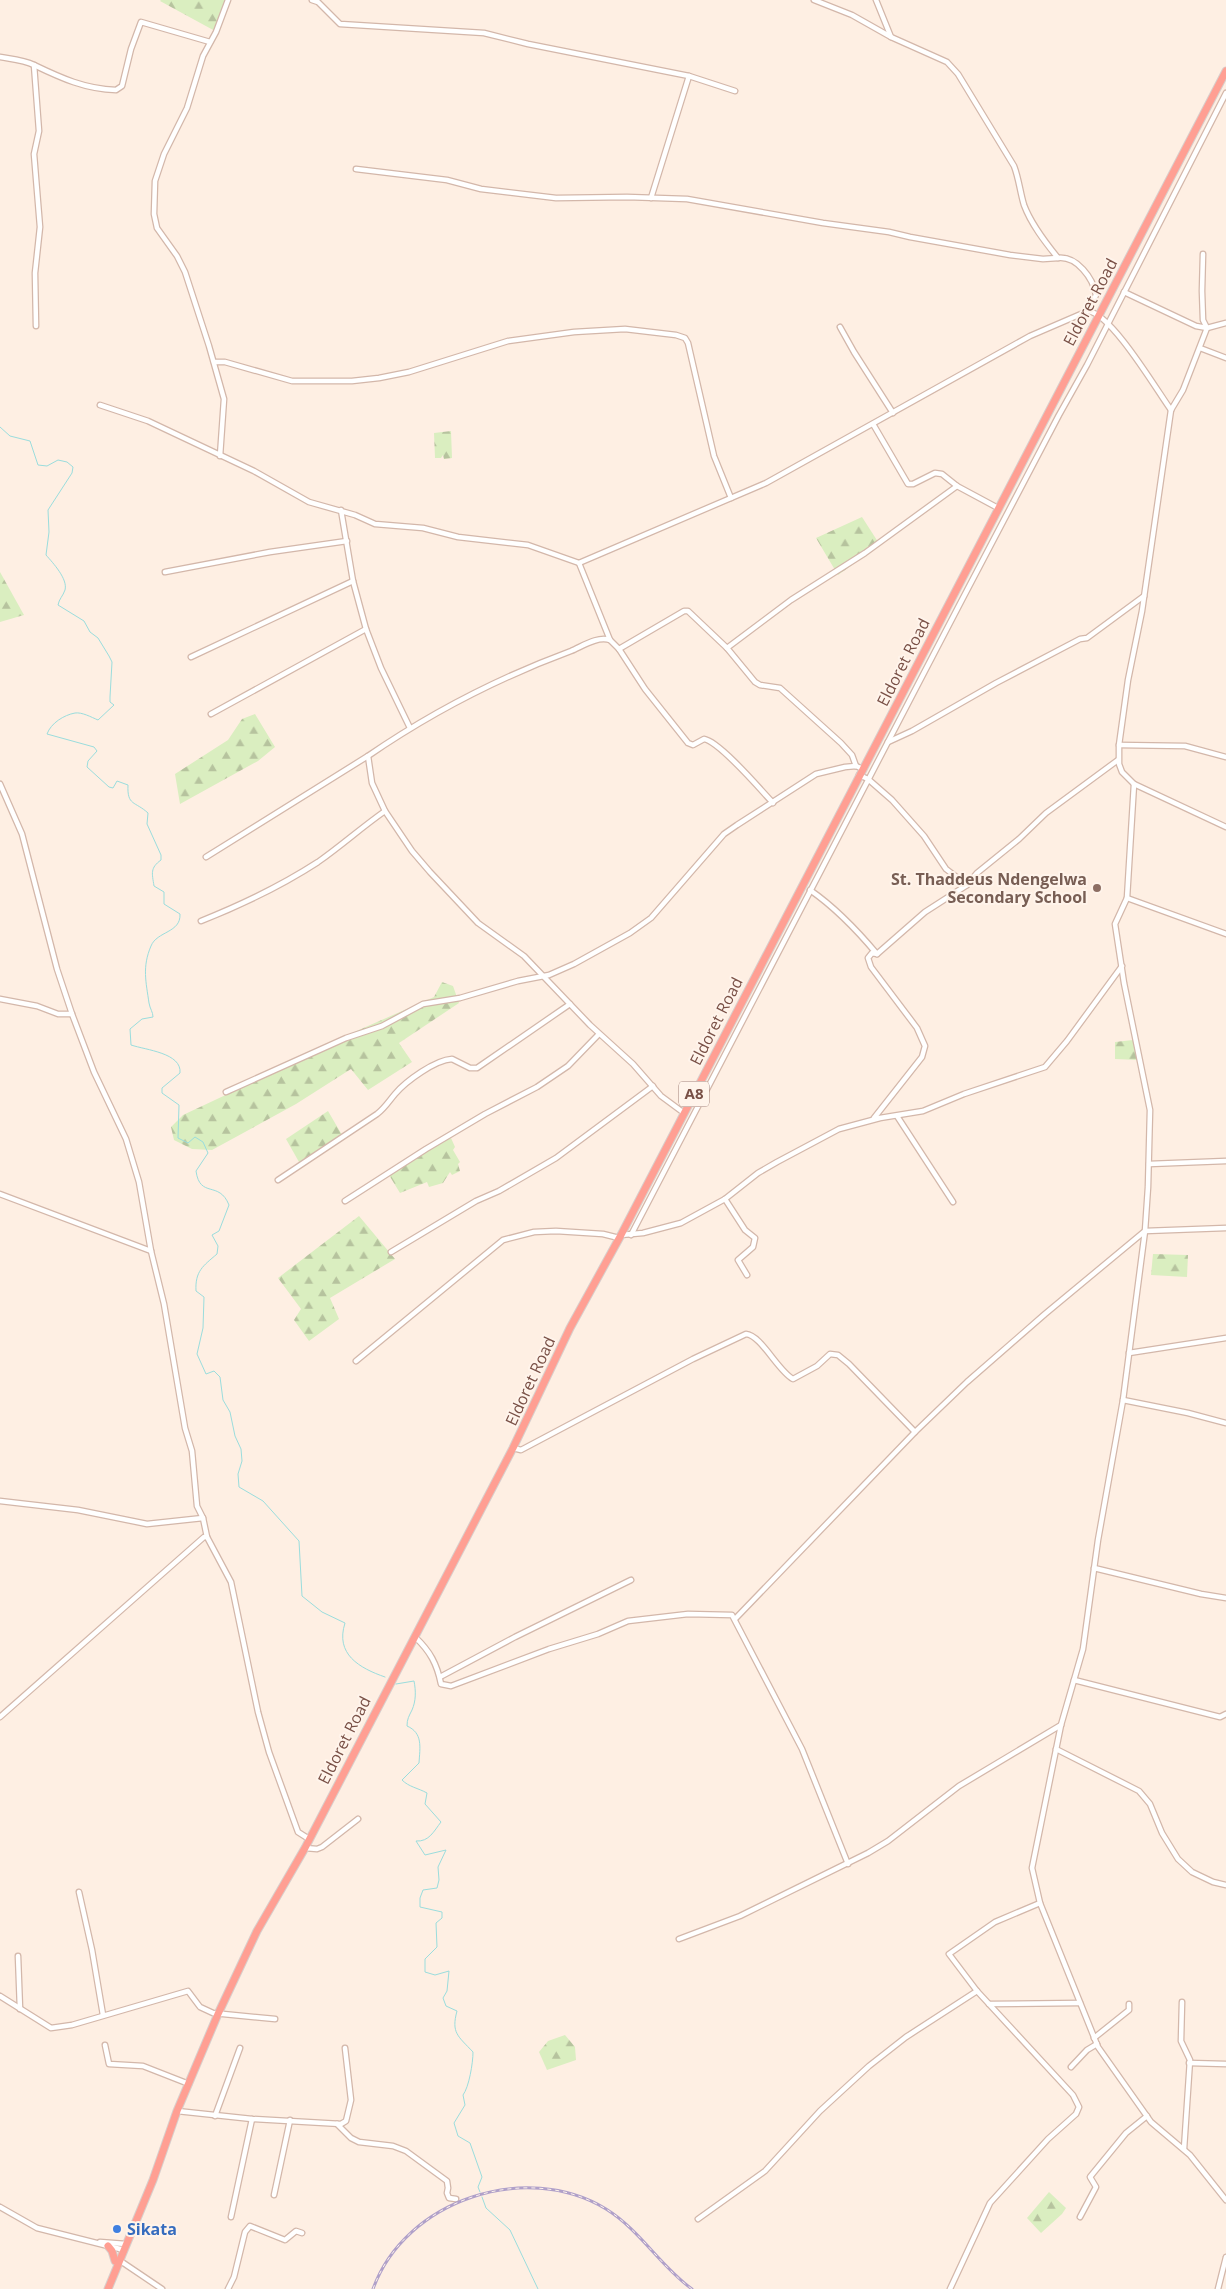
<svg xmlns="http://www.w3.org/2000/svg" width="1226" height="2289" font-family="'Open Sans',sans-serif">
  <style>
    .forest { fill: url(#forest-firs) }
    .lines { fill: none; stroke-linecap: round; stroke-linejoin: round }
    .stream { stroke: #9adddd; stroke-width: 1 }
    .minor-casing { stroke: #d3b7aa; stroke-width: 7 }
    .highway-casing { stroke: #d9cecb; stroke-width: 9 }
    .minor { stroke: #fff; stroke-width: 4.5 }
    .highway { stroke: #ff9f93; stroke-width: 7 }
    .rail-casing { stroke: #b0a0c9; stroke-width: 3 }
    .rail { stroke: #fff4eb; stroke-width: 1; stroke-dasharray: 4; stroke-linecap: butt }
    .education-dot { fill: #8d6e63; stroke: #fff4eb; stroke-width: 2 }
    .shop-dot { fill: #3f7fe0; stroke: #fff4eb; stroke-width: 2 }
    .labels { text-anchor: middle; stroke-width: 4; stroke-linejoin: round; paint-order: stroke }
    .shield { fill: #fff4eb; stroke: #a18178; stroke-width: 1 }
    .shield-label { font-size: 15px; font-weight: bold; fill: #795046 }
    .street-label { font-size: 16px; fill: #795046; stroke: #fff4eb }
    .education-label { font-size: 16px; font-weight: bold; fill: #785e54; stroke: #fff4eb; text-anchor: end }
    .shop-label { font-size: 16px; font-weight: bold; fill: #366cbe; stroke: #fff4eb; text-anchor: start }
  </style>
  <defs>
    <pattern id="forest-firs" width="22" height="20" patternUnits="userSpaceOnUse" patternTransform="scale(1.25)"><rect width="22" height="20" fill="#daeec0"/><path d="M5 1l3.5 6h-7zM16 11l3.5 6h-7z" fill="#b6c39e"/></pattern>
  </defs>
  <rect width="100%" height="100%" fill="#feefe3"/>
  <g class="forest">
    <path d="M227,0L215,31L160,1L161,0Z"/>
    <path d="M451,431L452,458L444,459L443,455L441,458H435L434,433Z"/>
    <path d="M862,517L880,545L838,575L816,538Z"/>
    <path d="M0,572L24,615L0,622Z"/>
    <path d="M255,714L275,747L258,761L180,804L175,774L228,740L242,719Z"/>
    <path d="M442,982L453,986L459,1003L399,1043L412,1062L368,1090L351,1069L296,1104L212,1150L192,1149L174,1140L171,1127L183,1115L232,1092L311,1051L434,997Z"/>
    <path d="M1133,1040L1138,1060L1115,1059V1042Z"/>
    <path d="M328,1111L342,1135L299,1162L286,1139Z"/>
    <path d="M451,1138L455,1147L453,1150L460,1162L458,1164L460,1171L452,1175L450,1172L443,1183L429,1187L427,1182L400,1193L389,1175L443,1141Z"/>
    <path d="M359,1216L395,1259L330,1298L339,1319L309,1341L294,1320L301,1309L278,1278Z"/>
    <path d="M1153,1254L1188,1255L1187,1277L1151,1275Z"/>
    <path d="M565,2035L575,2047L576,2060L547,2070L539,2052L548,2041Z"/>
    <path d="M1049,2192L1066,2208L1062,2214L1041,2233L1027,2218Z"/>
  </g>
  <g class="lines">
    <g class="stream">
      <path d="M0,427L10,436L30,441L38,465L47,466L58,460L67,462L73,467L72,473L48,510L49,532L46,555C53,563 68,579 65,590C63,596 59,599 58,605L84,621L90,632L98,638L109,656L112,662L110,697V702L114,705L98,720C91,717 82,712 75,713C64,715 51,723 47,734L94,747L97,751L88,761L87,767L109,787L113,788L117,781L128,785C127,806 135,801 148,813L147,824L161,855V860C150,868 152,873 154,886L164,892V904L180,914C181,933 157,931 151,946C142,967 146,982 149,1003C150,1009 153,1012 153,1017L142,1019L130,1029L131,1045C146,1050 182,1053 180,1073L162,1088V1093L179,1105L178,1138L188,1143L195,1137L203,1142L208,1153L196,1171C200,1199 219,1180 229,1205L219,1231L212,1235L218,1246L217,1254C203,1266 195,1271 196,1291L204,1297L203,1328L197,1354L206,1374L214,1371L220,1377L223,1400L230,1412L235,1436L241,1449L242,1461L238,1474L239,1487L263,1501L299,1541L302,1596L322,1612L345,1623C335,1654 359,1668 385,1677"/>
      <path d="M396,1684L414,1681C416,1691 416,1701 412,1710C409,1716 407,1719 407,1726C423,1733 420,1747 419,1763L402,1780C409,1787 418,1788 427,1793L425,1804L441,1822C434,1831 429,1842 416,1841L425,1855L446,1850L438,1867L439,1880L437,1888L423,1890L420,1898V1907L442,1912V1918L436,1923L437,1947L425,1959V1972L435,1975L449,1971L447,1991L443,1998L446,2006L457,2011C451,2033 458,2036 473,2052C473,2063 469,2087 463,2095L465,2105L454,2123L458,2136L470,2143L482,2177L478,2187L480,2192"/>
      <path d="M482,2197L486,2208L510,2230L538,2289"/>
    </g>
    <defs>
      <g id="minor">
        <path d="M312,0L318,2L340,24L484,33L528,44L689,76L735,91"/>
        <path d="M814,0L852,15L891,37"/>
        <path d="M876,0L891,37L947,62L958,74L1014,166C1019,179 1020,192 1024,205C1031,224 1045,242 1058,258C1077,256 1093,278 1096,295L1088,311"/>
        <path d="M0,57C11,59 24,60 34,65C61,78 85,89 116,90L122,86L131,49L141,22L210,42"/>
        <path d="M34,65L39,131L34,154L40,227L35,273L36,326"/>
        <path d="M356,169L447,180L481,189L556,198L627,197L687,199L823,223L889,232L910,237L1010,255L1043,259L1058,258"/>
        <path d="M651,198L689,76"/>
        <path d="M1124,292L1196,326L1207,328L1226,323"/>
        <path d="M840,327L854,352L893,413"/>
        <path d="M1200,348L1226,358"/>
        <path d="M214,362H225L292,381H352L379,378L409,372L508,341L574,332L625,329L676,335L685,338L688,343L714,456L731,498"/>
        <path d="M100,405L148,421L254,471L309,502L355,515L375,524L423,528L458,537L528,545L579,563L766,483L1030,336L1088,311C1111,313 1156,389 1171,410"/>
        <path d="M873,424L908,484H913L935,473L942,474L957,486L998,508"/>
        <path d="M220,456L224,399L209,346L185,272L177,256L157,228L154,214L155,181L164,154L187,108L203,56L216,32L228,0"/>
        <path d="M341,510L353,581L366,629L381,668L410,728"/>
        <path d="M579,563L610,640L619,649L645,689L688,743L693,745L704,739C719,741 761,790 773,803"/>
        <path d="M165,572L270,552L347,541"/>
        <path d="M610,640C597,636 583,646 571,651C498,678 432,712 368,756L372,783L385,811L412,851L430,872L478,923L524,956L590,1025L633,1064L661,1096L684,1113"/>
        <path d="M727,648L755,682L760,685L780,688L841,743L852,755L856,766"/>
        <path d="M619,649L684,611H688L727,648L791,600L865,553L957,486"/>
        <path d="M191,657L353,581"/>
        <path d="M211,714L366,629"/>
        <path d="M888,742L912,731L996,683L1080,639L1087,638L1144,596"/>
        <path d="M1119,745L1185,746L1226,757"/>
        <path d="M859,775L868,779L892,800L924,836L946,869L967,885L977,873L1019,839L1046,813L1118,760"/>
        <path d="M0,784L22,834L57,969L72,1014L94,1072L126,1139L139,1182L151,1251L164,1304L185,1428L192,1451L197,1506L203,1518L207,1537L231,1582L258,1712L269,1752L298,1832L309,1839"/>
        <path d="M1134,784L1226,827"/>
        <path d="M206,857L368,756"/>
        <path d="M810,890C836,908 856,929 877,954"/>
        <path d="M1127,898L1134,784L1122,772L1119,764V745L1128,680L1142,611L1171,410L1183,390L1207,328L1203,320L1202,291L1203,254"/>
        <path d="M201,921C241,905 281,886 318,862C341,846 362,827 385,811"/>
        <path d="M1226,934L1127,898L1115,924L1124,983L1150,1110L1148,1187L1145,1231L1123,1400L1098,1540L1083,1649L1061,1725L1032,1868L1040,1903L1098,2047L1151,2122L1190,2155L1226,2200"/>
        <path d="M0,999L37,1006L58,1014H72"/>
        <path d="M226,1092L346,1038L382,1026L423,1004L460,998L518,981L549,975L574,964L630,933L651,918L724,834L737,825L816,774L845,767L856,766L863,769"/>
        <path d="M897,1116L953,1202"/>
        <path d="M874,1118L922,1057L925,1046L917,1028L871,967L868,958L872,953L877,954L925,912L967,885"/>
        <path d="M1149,1164L1226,1161"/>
        <path d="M278,1180L377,1114C385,1108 389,1101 395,1094C406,1081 435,1060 452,1059L470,1068H477L570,1004"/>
        <path d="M0,1194L151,1251"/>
        <path d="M725,1199L745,1230L755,1238L753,1247L738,1260L747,1275"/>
        <path d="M345,1201L426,1149L485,1114L537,1087L568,1066L599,1034"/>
        <path d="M621,1235L643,1233L681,1223L725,1199L758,1173L777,1162L839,1129L880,1118L923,1111L964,1094L1045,1067L1067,1041L1122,966"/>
        <path d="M631,1235L964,596L1059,415L1087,365L1226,93"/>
        <path d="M391,1252L476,1201L499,1191L556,1158L653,1086"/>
        <path d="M1129,1353L1226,1338"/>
        <path d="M356,1361L503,1240L534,1232L556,1231L603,1234L619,1238"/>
        <path d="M1123,1400L1188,1413L1226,1423"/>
        <path d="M513,1448L521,1450L693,1359L746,1334C761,1335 778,1371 793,1379L817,1366L830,1354L838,1355L849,1364L915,1432"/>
        <path d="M0,1501L78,1510L147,1524L203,1518"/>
        <path d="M1094,1568L1201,1594L1226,1598"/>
        <path d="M735,1619L915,1432L967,1382L1045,1314L1145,1231L1226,1228"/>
        <path d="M415,1637C430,1651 437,1664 441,1684L451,1686L549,1649L598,1634L628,1621L688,1614L732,1615L802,1749L848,1864"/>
        <path d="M440,1677L515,1637L631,1580"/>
        <path d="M1074,1680L1220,1717L1226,1714"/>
        <path d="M0,1717L204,1537H207"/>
        <path d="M1056,1749L1139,1791L1150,1804L1162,1833L1178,1859L1192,1872L1213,1882L1226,1885"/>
        <path d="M305,1848L317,1849L322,1847L358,1819"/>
        <path d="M79,1892L92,1950L103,2015"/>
        <path d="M679,1939L740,1916L868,1853L888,1841L959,1786L1061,1725"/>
        <path d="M18,1956L20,2009"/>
        <path d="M0,1996L51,2028L72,2025L188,1991L200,2007L213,2013L275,2019"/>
        <path d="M1182,2002L1181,2041L1190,2060L1184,2149"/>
        <path d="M989,2004L1080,2003"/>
        <path d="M1094,2038L1129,2010V2004"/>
        <path d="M105,2045L109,2064L143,2066L189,2084"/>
        <path d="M1189,2063L1226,2064"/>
        <path d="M1071,2067L1087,2050L1097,2044"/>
        <path d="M177,2111L252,2119L341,2124L346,2121L351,2100L345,2048"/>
        <path d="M215,2116L240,2048"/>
        <path d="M337,2124L351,2138L359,2142L393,2146L406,2151L447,2181L448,2188L447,2193L449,2198L456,2199"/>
        <path d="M274,2195L290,2120"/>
        <path d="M0,2207L37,2228L124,2250"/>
        <path d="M231,2217L252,2119"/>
        <path d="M1080,2217L1096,2187L1090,2177L1126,2133L1147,2116"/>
        <path d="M698,2219L765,2171L820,2111L869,2066L906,2037L977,1991"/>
        <path d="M100,2242L126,2244"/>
        <path d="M119,2260L162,2289"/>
        <path d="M228,2289L234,2277L245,2232L250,2226L285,2240L296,2231L302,2233"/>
        <path d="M950,2289L990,2203L1048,2139L1076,2114L1079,2107L1073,2095L977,1991L949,1954L995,1922L1040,1903"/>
        <path d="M1218,2289L1226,2257"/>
      </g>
      <g id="highway">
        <path d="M108,2246L112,2251L115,2261"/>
        <path d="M108,2289L153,2180L177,2111L218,2014L257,1931L305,1848L513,1448L570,1328L621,1235L1226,71"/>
      </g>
    </defs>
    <use href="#minor" class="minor-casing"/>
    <use href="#highway" class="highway-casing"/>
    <use href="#minor" class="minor"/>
    <use href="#highway" class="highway"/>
    <defs>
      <path id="rail" d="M373,2289C405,2200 526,2160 606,2209C640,2230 660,2266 692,2289"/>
    </defs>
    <use href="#rail" class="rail-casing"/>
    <use href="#rail" class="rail"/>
  </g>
  <circle class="education-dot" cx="1097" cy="888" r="5"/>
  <circle class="shop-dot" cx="117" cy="2229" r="5"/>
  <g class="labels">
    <rect class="shield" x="679" y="1081.5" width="30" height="25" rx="4"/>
    <g class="shield-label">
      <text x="694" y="1099">A8</text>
    </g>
    <g class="street-label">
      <text transform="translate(1090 302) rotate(-62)" y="6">Eldoret Road</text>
      <text transform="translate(903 662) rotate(-63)" y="6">Eldoret Road</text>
      <text transform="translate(716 1021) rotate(-63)" y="6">Eldoret Road</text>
      <text transform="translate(530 1381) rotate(-65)" y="6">Eldoret Road</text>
      <text transform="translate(344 1740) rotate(-63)" y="6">Eldoret Road</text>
    </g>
    <g class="education-label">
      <text x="1087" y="885">St. Thaddeus Ndengelwa<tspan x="1087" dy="18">Secondary School</tspan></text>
    </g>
    <g class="shop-label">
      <text x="127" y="2235">Sikata</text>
    </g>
  </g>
</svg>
